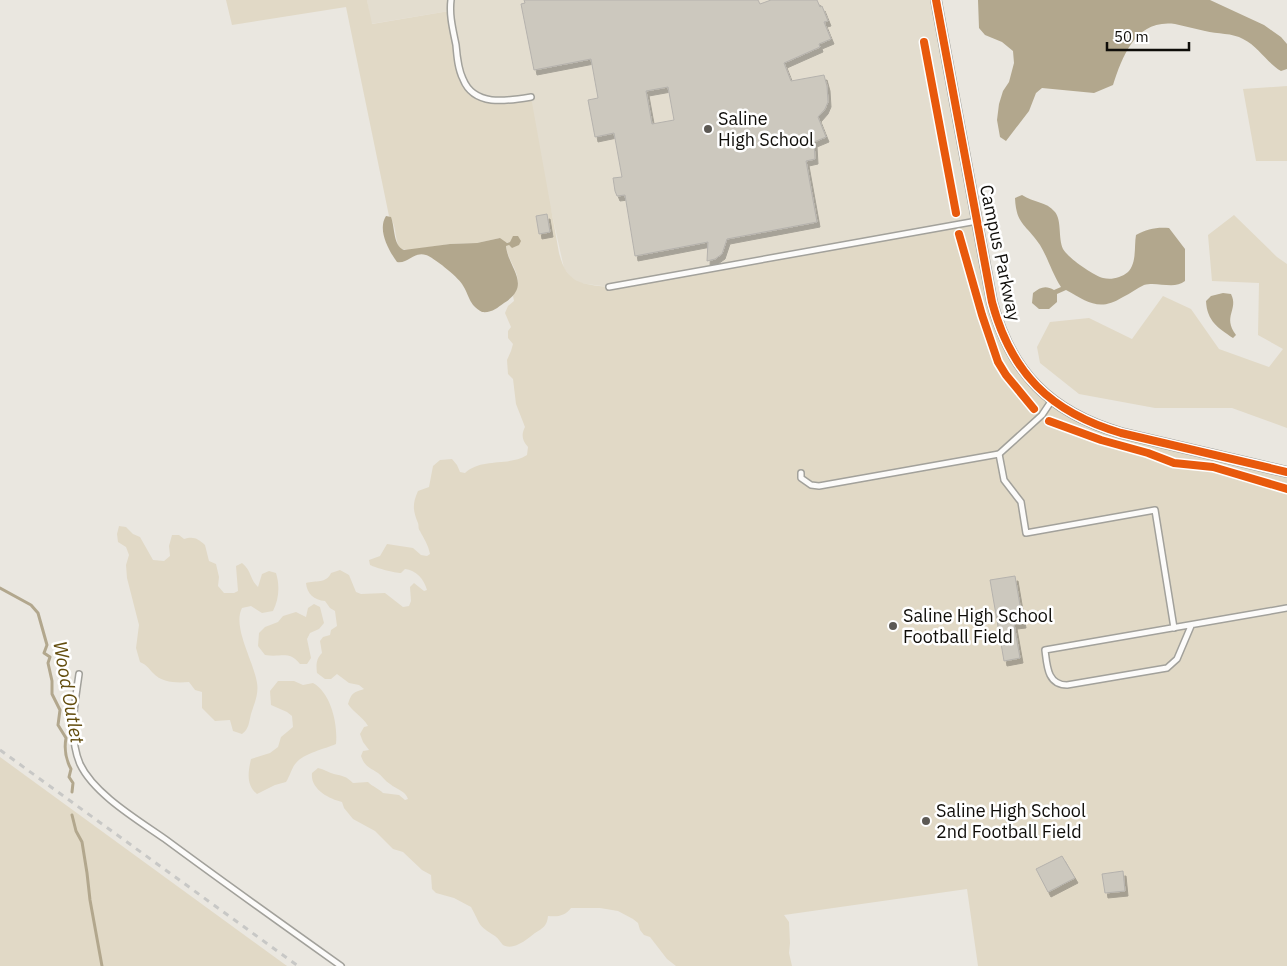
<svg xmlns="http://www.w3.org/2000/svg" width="1287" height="966" font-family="'IBM Plex Sans',sans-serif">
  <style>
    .built { fill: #e3ddcf }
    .green { fill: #e1d9c6 }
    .water { fill: #b2a78d }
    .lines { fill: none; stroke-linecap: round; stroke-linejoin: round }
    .stream { stroke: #b2a78d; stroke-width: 3 }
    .building { fill: #ccc8be; stroke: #b5b2ad; fill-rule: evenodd; filter: url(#shadow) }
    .service-casing { stroke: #a2a19b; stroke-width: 8 }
    .minor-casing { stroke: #a2a19b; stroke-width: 12 }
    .service { stroke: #fcfbfa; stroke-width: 5 }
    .minor { stroke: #fcfbfa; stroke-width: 10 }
    .rail { stroke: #c8c8c6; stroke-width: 3; stroke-dasharray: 6 6; stroke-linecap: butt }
    .cycleway-casing { stroke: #fff; stroke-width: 11 }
    .cycleway { stroke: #e8590c; stroke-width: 8 }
    .poi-dot { fill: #5c5954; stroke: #fff; stroke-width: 2 }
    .labels { text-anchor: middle; stroke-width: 5; stroke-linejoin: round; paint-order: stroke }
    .poi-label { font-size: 18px; fill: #0f0d09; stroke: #fff; text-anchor: start }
    .street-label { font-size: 18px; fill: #0f0d09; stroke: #fff }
    .water-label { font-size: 19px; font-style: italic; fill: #634d0e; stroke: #fff }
  </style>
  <defs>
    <filter id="shadow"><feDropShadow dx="3" dy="5" stdDeviation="0" flood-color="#0004"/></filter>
  </defs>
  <rect width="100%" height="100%" fill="#eae7e0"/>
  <path class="built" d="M367,0H936L977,221L609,287L580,283L571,278L564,268L551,210L512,100L479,97L463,81L449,11L371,24Z"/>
  <g class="green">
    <path d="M226,0H367L372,24L449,11L460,71L465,85L485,99L531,97L559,253C567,284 581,284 609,287L977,221L996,317L1033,382L1096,425L1287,472V966H978L967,889L784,915L789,922L790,943L789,953L792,966H676L667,959L650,937L644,935L640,930L638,923L633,919L618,911L600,908H571C565,916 558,917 548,916C547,926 543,928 535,933C527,939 514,951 503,945C500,942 499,939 495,936C477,925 481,925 471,907L454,898L436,893L432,889L431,875L422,870L403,852L393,849L375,831L353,819L344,808L342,802C329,799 310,789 312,773L318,768C324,769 329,773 334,774C343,776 346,776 353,783L368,782C373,787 378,788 383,793L399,795L405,800L408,799C405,790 397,790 390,784C385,781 382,776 378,773C369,767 365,767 361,756L363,751L369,750L363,742L360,734L364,727L368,726C363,717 354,713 348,704C352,692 353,693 364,689L359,685L349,683L337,674L331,679H325L317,673C316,665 316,659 322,653L320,641L323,637L330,635L331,630L337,626L335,611L330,608L325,601C314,600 307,594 306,583C316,580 326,584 331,573L340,570L349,575L356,592L361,594L385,593L403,607L409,606L411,601L410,587L414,583L424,591L427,590C424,579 416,570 405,569L401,573C395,573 376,568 370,565L369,560L380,556L387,544L413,548L421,555L427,556L430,554C428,544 424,539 420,531C418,529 419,526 418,523C413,511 412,504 418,491L429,487L433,466L440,460L452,459L457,465L460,472L465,473C482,457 508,467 527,455L528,447C522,440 521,435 525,427L516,404L513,379L508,374L507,360L511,351L513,344L508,338V331L511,327L505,313L508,306L514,301L513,296C526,275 508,265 506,245H509L512,248L510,242L505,243L500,238L477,243L450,244L409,250L400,249C394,239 397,224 389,216L346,7L232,25Z"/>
    <path d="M1287,86V161H1256L1243,89Z"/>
    <path d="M1234,215L1277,257L1287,264V428L1232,408H1155L1079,394L1040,363L1037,347L1050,322L1089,318L1132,339L1163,296L1191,309L1219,349L1269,367L1283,349L1258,335L1259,283L1212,281L1208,235Z"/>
    <path d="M119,526L126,527L133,534L140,537L153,560L164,561L170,556L169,546L172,535H179L184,539C194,536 198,539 205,545L209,561L216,564L219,577L218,586L224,593H234L238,591L236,566L242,563C252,571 249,578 258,587L262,574L269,571L276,573C280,586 279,599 273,611L262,613L251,606L242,608C232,627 254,662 257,683C259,694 254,704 251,714C249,722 249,729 242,734L233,731L230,720L215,721L202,708V692L195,690L189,682C177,683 162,683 153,673C148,668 147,665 140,662L136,648L139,625L127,578L126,565L129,555L126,547L118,542L117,534Z"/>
    <path d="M314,604L320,607L324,623L319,629L310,633L307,639L311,658L307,664H300C289,650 281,658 265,655L258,646L259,633L265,627L278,622L283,616L296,612L306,617L308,608Z"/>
    <path d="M278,681H294L303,685L313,683C331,693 338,724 336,744C325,749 304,753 296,763C292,767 290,776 286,782L275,785L257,794C246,785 248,772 251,759L270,753L278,747L281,737L293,727L292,716L287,712L271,705L270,691Z"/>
    <path d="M0,757L287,966H0Z"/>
  </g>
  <g class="water">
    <path d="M978,0H1210L1264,25L1281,37L1287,44V69L1281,71C1266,62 1259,47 1243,39C1233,33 1217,34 1205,31C1195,29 1185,26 1175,24C1136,19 1123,55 1113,85L1094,93L1042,88L1036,93L1029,111L1006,141L1000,137L997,120L999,104L1003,91L1009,82L1014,63L1013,51L1002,42L985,35L979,28Z"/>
    <path d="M1022,195C1034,203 1046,201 1055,212C1062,221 1058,238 1063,249C1068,258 1093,275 1103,278C1111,280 1121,278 1128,272C1137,263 1134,246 1136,235C1147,229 1156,227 1169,228L1185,249V281C1174,290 1157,281 1144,285C1137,288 1130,294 1123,297C1099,312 1088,302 1066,290L1057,294V302L1049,309H1039L1032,303L1033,293C1040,287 1046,285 1054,290L1061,287C1052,273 1048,258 1040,245C1027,225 1016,225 1015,198Z"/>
    <path d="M386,216L391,217C395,227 393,246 404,250L450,244L477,243L500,238L507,243L510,242L513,236H518L521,241L519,245L512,248L509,245L506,246C508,268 533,285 504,303C497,308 492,313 482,312C468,304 470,296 462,284C458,277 433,257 426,255C414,251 408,264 397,262C389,251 377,230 386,216Z"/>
    <path d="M1223,293L1231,294C1239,310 1222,316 1236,335L1233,338C1218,328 1207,321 1206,301L1211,296Z"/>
  </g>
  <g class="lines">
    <g class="stream">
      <path d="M0,588L31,605L38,613L47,645L44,653L50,657L48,663L52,681V694L60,710L58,725L66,738C64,749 65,758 71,769L69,777L73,783L72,792"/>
      <path d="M72,815L76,831L82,842L87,873L90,900L102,966"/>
    </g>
  </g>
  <g class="building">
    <path d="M524,0H758L760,4L771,0H817L820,7L822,6L828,21L824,22L831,39L819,44L820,47L784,63L791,81L824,75L827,86L828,102L825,109L818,117L826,137L814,142L815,159L806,161L817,222L727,239L722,254L715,259L707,261L708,242L635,256L625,195L617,196L615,191L613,178L622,177L614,133L595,137L588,100L598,98L591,59L534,70L521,4L525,3ZM668,87L674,120L652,124L646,91Z"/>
    <path d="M547,214L550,232L539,234L536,216Z"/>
    <path d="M1015,576L1023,623L1014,624L1020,658L1004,661L990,580Z"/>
    <path d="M1062,856L1075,878L1048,892L1036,869Z"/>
    <path d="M1123,871L1125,891L1105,893L1102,874Z"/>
  </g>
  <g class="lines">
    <defs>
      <g id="service">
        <path d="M451,0C449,15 453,30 456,45C457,57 458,69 463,79C474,107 507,101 531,97"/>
        <path d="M609,287L977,221"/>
        <path d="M999,454L1042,415L1052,400"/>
        <path d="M801,473V478L811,485L819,486L999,454L1004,480L1021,502L1026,533L1155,510L1174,628"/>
        <path d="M1191,626L1177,659L1167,668L1067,685C1047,685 1047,665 1045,650L1287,608"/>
        <path d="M79,674C75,704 68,735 80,764C94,794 138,820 165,839C223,882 282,924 341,966"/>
      </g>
      <path id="minor" d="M936,0L992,302C1011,373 1050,412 1121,433L1287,472"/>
    </defs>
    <use href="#service" class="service-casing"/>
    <use href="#minor" class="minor-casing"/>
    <use href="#service" class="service"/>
    <use href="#minor" class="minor"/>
    <path class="rail" d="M0,750L298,966"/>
    <defs>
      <g id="cycleway">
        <path d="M936,0L992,302C1011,373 1050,412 1121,433L1287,472"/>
        <path d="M924,42L956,213"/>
        <path d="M959,234L982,315L998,362L1006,375L1034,409"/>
        <path d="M1049,421L1101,440L1148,453L1174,463L1213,467L1287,489"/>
      </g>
    </defs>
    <use href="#cycleway" class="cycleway-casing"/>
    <use href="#cycleway" class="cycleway"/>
  </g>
  <g class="poi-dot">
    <circle cx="708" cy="129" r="5"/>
    <circle cx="893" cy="626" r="5"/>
    <circle cx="926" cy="821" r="5"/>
  </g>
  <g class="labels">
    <g class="poi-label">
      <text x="718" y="125">Saline<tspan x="718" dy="21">High School</tspan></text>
      <text x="903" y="622">Saline High School<tspan x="903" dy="21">Football Field</tspan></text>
      <text x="936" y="817">Saline High School<tspan x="936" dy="21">2nd Football Field</tspan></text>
    </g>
    <g class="street-label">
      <text transform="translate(1000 253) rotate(78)" y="6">Campus Parkway</text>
    </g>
    <g class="water-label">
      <text transform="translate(69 692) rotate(80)" y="7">Wood Outlet</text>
    </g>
  </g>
  <path d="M1107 42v8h82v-8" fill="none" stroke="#0f0d09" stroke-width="2.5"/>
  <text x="1114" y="42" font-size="15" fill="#0f0d09" stroke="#ffffff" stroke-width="4" paint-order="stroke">50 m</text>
</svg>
